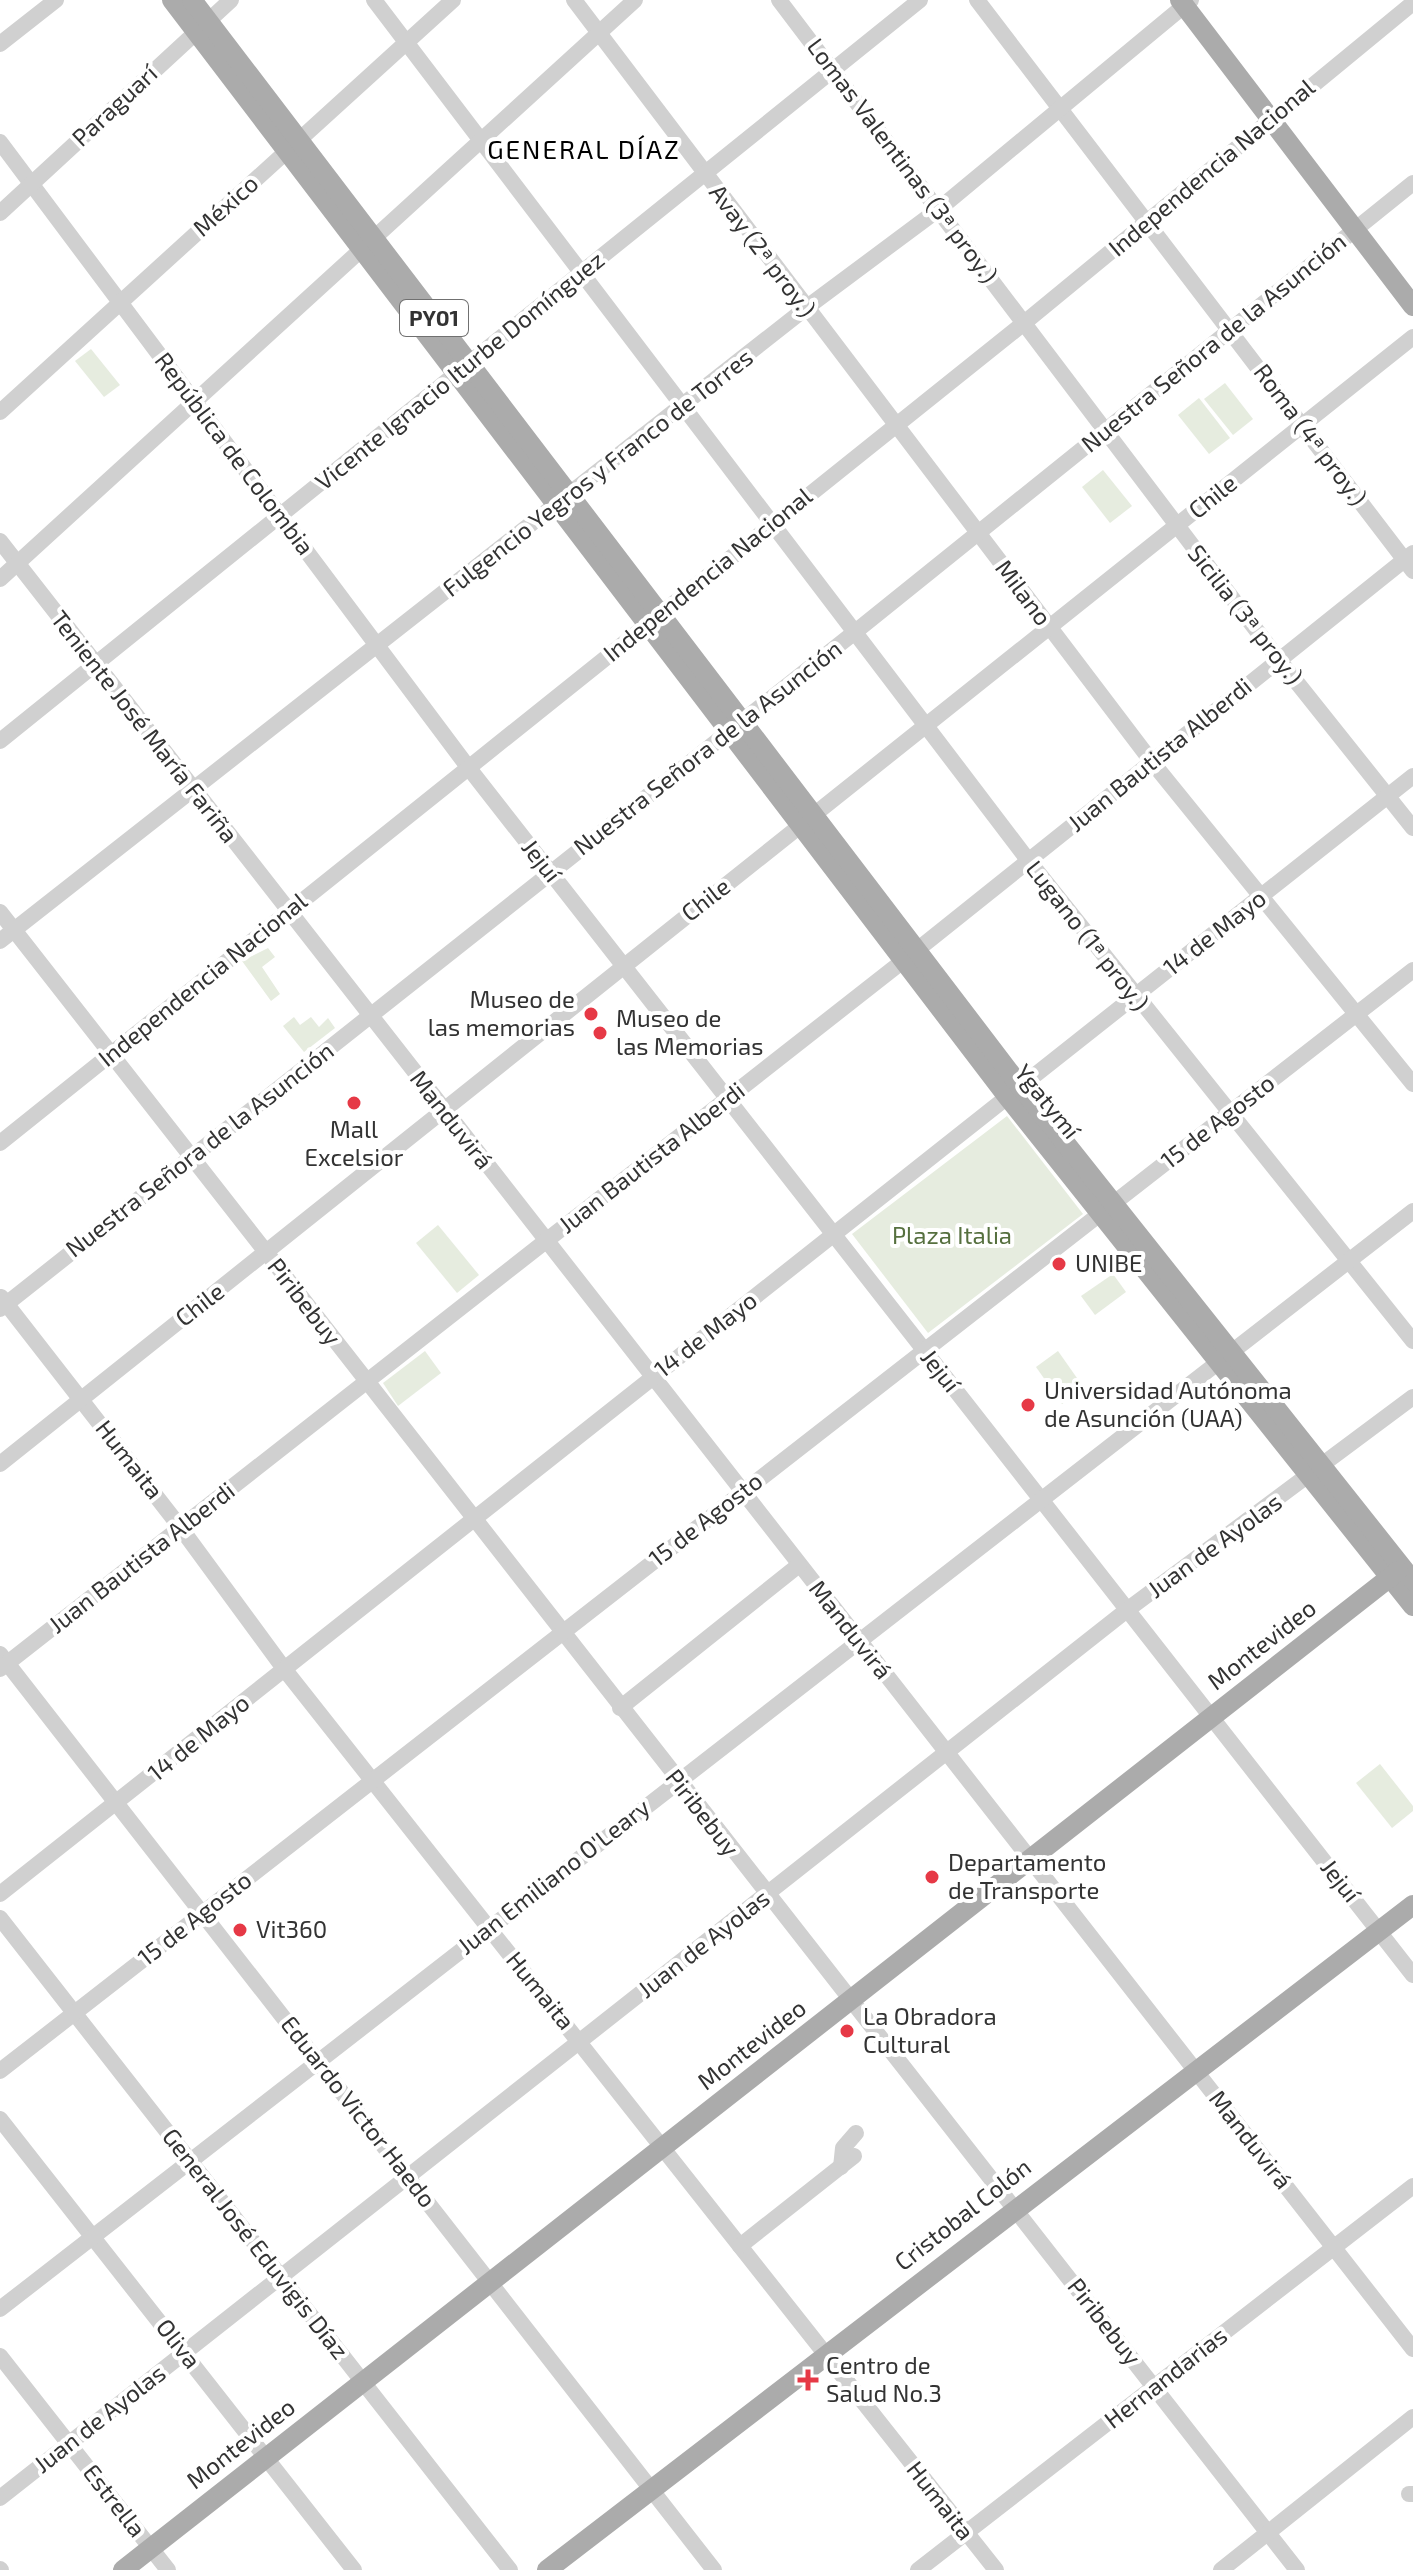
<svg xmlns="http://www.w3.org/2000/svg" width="1413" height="2570" font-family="'Exo 2',sans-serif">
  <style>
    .green { fill: #e6ecdf }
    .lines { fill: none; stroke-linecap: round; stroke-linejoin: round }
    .minor { stroke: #d0d0d0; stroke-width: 16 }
    .major { stroke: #ababab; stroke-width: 20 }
    .poi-dot { fill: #e63946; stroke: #fff; stroke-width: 3 }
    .labels { text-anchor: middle; stroke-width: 8; stroke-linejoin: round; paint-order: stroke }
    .shield { fill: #fff; stroke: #707070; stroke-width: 2 }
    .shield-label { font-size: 22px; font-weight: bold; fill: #333 }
    .street-label { font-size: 24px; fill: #333; stroke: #fff }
    .poi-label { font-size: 24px; fill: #333; stroke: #fff; text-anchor: start }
    .park-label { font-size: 24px; fill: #56703f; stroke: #fff }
    .neighbourhood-label { font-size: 26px; letter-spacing: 2px; fill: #000; stroke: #fff }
  </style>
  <rect width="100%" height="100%" fill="#fff"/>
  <g class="green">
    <path d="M91,349L120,385L104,397L75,361Z"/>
    <path d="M1225,383L1253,419L1233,435L1204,399Z"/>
    <path d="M1199,398L1230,438L1209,454L1178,415Z"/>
    <path d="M1103,470L1132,506L1110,523L1082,487Z"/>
    <path d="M268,948L275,957L262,967L280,994L271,1001L242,961Z"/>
    <path d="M294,1017L300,1025L311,1017L319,1027L328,1018L335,1028L304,1052L283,1026Z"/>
    <path d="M1007,1116L1083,1214L928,1333L852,1234Z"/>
    <path d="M438,1225L479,1275L457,1293L416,1243Z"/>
    <path d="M1113,1274L1126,1292L1095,1315L1081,1296Z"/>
    <path d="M425,1351L441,1373L398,1406L383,1383Z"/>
    <path d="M1058,1351L1084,1388L1062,1404L1036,1367Z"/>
    <path d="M1380,1764L1413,1806V1811L1392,1828L1356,1783Z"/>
  </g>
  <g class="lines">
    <g class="minor">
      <path d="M374,0L1028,860L1413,1341"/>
      <path d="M574,0L1152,762L1413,1084"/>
      <path d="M779,0L1279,660L1413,828"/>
      <path d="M977,0L1413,571"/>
      <path d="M0,44L56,0"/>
      <path d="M0,142L468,767L1413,1975"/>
      <path d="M0,213L231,0"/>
      <path d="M0,412L453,0"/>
      <path d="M0,541L1413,2349"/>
      <path d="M0,579L635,0"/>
      <path d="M0,741L920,0"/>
      <path d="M0,912L1297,2570"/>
      <path d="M0,941L806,308L939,209L1191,0"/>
      <path d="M0,1143L1024,323L1413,3"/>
      <path d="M1,1297L180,1527L285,1670L996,2570"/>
      <path d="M0,1309L855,632L1413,183"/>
      <path d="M0,1464L1413,337"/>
      <path d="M0,1654L714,2570"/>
      <path d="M0,1669L917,950L1413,553"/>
      <path d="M620,1708L799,1565"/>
      <path d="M0,1894L1413,776"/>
      <path d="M0,1918L510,2570"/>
      <path d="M0,2071L1413,970"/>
      <path d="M0,2119L354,2570"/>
      <path d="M841,2167L843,2148L856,2133"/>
      <path d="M740,2246L854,2156"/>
      <path d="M0,2309L1413,1211"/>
      <path d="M0,2356L168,2570"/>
      <path d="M1409,2494H1413"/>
      <path d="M0,2498L1127,1610L1413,1397"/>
      <path d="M0,2569L1,2570"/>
      <path d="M918,2570L1413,2186"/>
      <path d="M1221,2570L1413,2417"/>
    </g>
    <g class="major">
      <path d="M172,0L1007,1096L1413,1606"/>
      <path d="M192,0L1020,1086L1413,1581"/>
      <path d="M1180,0L1413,306"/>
      <path d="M123,2570L1398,1571"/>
      <path d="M547,2570L1413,1905"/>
    </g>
  </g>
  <g class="poi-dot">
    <circle cx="591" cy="1014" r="8"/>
    <circle cx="600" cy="1033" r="8"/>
    <circle cx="354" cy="1103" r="8"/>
    <circle cx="1059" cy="1264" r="8"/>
    <circle cx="1028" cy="1405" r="8"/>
    <circle cx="932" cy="1877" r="8"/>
    <circle cx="240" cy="1930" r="8"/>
    <circle cx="847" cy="2031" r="8"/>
    <path d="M804 2368h8v8h8v8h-8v8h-8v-8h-8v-8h8z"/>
  </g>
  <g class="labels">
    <rect class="shield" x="400" y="300" width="68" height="36" rx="6"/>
    <g class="shield-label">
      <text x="434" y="326">PY01</text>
    </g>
    <g class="street-label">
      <text transform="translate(115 106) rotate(-43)" y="8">Paraguarí</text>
      <text transform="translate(902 161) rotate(53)" y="8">Lomas Valentinas (3ª proy.)</text>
      <text transform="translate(1212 168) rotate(-40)" y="8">Independencia Nacional</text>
      <text transform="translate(226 206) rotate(-42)" y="8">México</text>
      <text transform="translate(762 251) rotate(53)" y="8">Avay (2ª proy.)</text>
      <text transform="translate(1214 343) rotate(-39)" y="8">Nuestra Señora de la Asunción</text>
      <text transform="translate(460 371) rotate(-39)" y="8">Vicente Ignacio Iturbe Domínguez</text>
      <text transform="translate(1310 435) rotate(53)" y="8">Roma (4ª proy.)</text>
      <text transform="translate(234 454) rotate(53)" y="8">República de Colombia</text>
      <text transform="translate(598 473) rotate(-38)" y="8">Fulgencio Yegros y Franco de Torres</text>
      <text transform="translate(1213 497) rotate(-39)" y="8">Chile</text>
      <text transform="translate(708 575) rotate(-39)" y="8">Independencia Nacional</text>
      <text transform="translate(1023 593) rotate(53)" y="8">Milano</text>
      <text transform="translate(1245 615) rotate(52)" y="8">Sicilia (3ª proy.)</text>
      <text transform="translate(144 727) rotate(52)" y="8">Teniente José María Fariña</text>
      <text transform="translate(708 748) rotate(-38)" y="8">Nuestra Señora de la Asunción</text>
      <text transform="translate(1160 755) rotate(-39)" y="8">Juan Bautista Alberdi</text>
      <text transform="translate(541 861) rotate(52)" y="8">Jejuí</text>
      <text transform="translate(706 900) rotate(-38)" y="8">Chile</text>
      <text transform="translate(1215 933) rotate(-38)" y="8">14 de Mayo</text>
      <text transform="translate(1087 936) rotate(52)" y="8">Lugano (1ª proy.)</text>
      <text transform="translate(203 980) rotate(-39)" y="8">Independencia Nacional</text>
      <text transform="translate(1047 1102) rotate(51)" y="8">Ygatymí</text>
      <text transform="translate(451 1120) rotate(52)" y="8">Manduvirá</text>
      <text transform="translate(1218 1122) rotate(-38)" y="8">15 de Agosto</text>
      <text transform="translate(200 1150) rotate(-38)" y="8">Nuestra Señora de la Asunción</text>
      <text transform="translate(652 1158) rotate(-38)" y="8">Juan Bautista Alberdi</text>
      <text transform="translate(304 1302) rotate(52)" y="8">Piribebuy</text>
      <text transform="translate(200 1305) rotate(-38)" y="8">Chile</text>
      <text transform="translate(706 1335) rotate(-38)" y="8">14 de Mayo</text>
      <text transform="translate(940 1371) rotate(52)" y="8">Jejuí</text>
      <text transform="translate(129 1460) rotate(52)" y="8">Humaita</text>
      <text transform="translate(706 1520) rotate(-38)" y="8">15 de Agosto</text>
      <text transform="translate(1215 1546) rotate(-36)" y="8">Juan de Ayolas</text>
      <text transform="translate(142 1558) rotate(-38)" y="8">Juan Bautista Alberdi</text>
      <text transform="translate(850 1630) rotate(52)" y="8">Manduvirá</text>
      <text transform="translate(1262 1645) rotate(-38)" y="8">Montevideo</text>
      <text transform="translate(199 1738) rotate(-39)" y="8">14 de Mayo</text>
      <text transform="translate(702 1813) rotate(52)" y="8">Piribebuy</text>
      <text transform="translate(554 1877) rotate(-38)" y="8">Juan Emiliano O'Leary</text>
      <text transform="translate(1340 1881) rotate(52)" y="8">Jejuí</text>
      <text transform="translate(195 1919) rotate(-38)" y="8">15 de Agosto</text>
      <text transform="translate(704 1944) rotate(-38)" y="8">Juan de Ayolas</text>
      <text transform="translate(540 1991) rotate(51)" y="8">Humaita</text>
      <text transform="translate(752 2045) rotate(-38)" y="8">Montevideo</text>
      <text transform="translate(358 2112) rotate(52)" y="8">Eduardo Victor Haedo</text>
      <text transform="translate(1250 2140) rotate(52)" y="8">Manduvirá</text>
      <text transform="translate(963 2215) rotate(-38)" y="8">Cristobal Colón</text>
      <text transform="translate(255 2244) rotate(52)" y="8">General José Eduvigis Díaz</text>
      <text transform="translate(1104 2322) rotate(52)" y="8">Piribebuy</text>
      <text transform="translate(178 2344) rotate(52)" y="8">Oliva</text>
      <text transform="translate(1166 2378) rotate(-38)" y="8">Hernandarias</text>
      <text transform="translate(100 2419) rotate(-38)" y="8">Juan de Ayolas</text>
      <text transform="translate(241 2444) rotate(-38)" y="8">Montevideo</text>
      <text transform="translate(114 2501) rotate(52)" y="8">Estrella</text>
      <text transform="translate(940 2501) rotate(52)" y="8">Humaita</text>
    </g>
    <g class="poi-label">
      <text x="575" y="1008" text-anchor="end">Museo de<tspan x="575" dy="28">las memorias</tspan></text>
      <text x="616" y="1027">Museo de<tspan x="616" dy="28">las Memorias</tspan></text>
      <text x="354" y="1138" text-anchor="middle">Mall<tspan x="354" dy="28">Excelsior</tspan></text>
      <text x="1075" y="1272">UNIBE</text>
      <text x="1044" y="1399">Universidad Autónoma<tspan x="1044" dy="28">de Asunción (UAA)</tspan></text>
      <text x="948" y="1871">Departamento<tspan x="948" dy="28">de Transporte</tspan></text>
      <text x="256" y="1938">Vit360</text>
      <text x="863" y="2025">La Obradora<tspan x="863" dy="28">Cultural</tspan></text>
      <text x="826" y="2374">Centro de<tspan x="826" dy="28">Salud No.3</tspan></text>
    </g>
    <g class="park-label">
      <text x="952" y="1244">Plaza Italia</text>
    </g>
    <g class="neighbourhood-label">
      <text x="584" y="159">GENERAL DÍAZ</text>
    </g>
  </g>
</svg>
